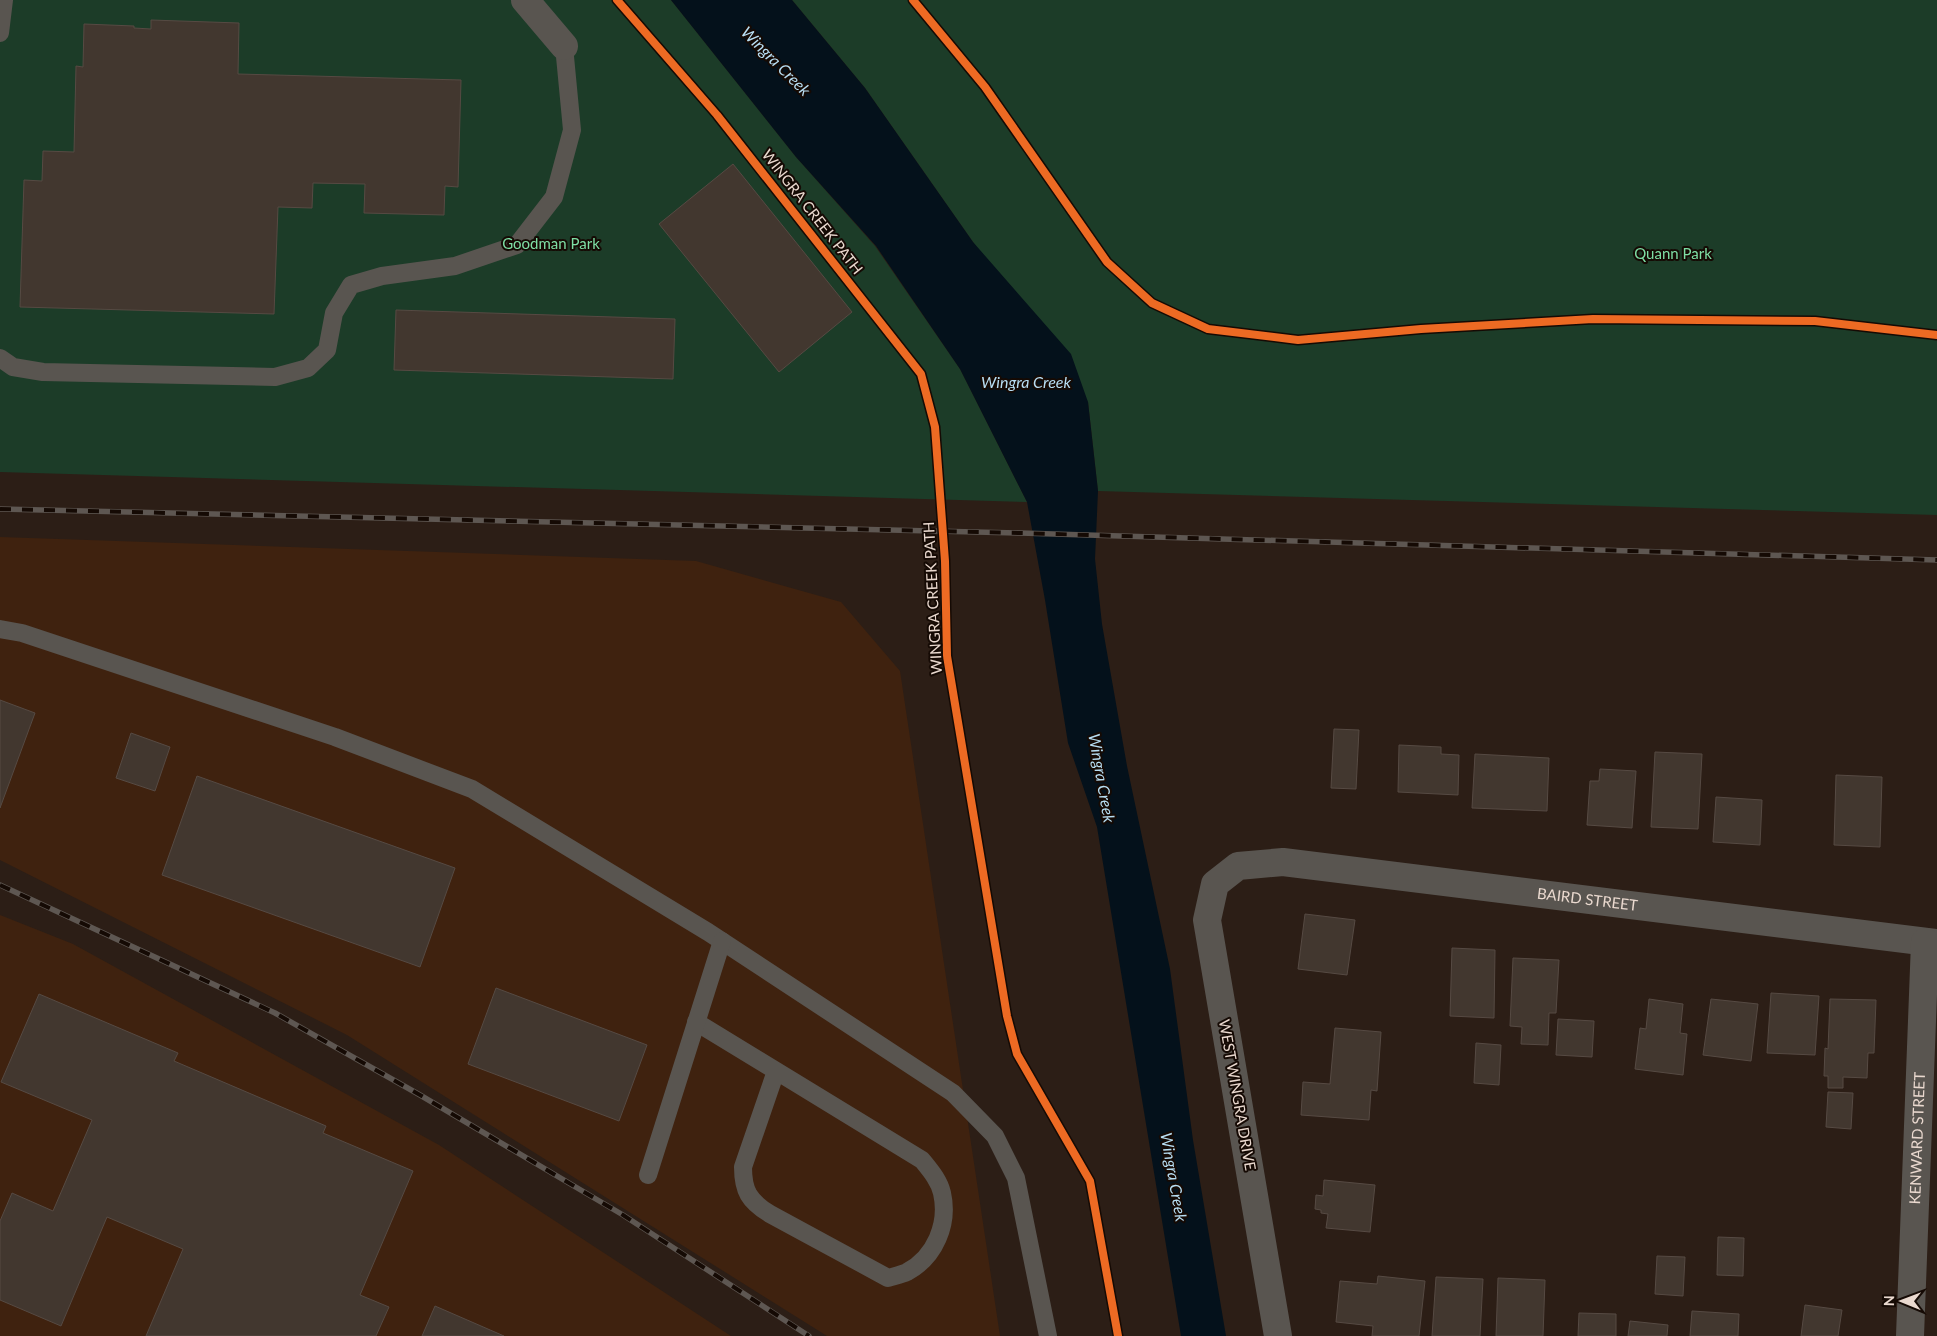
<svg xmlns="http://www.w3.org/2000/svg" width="1937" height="1336" font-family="Lato,sans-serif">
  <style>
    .built { fill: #3f220f }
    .green { fill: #1c3c28 }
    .water { fill: #04111b }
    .building { fill: #42372f; stroke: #564a43 }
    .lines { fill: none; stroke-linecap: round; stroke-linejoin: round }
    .lane { stroke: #595550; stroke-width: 18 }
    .street { stroke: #595550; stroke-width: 28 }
    .rail-casing { stroke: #5e5752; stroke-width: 5.5 }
    .rail { stroke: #150a04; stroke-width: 4; stroke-dasharray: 11; stroke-linecap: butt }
    .cycleway-casing { stroke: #150a04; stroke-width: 11 }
    .cycleway { stroke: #ed6a23; stroke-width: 8 }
    .labels { text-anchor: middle; stroke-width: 4; stroke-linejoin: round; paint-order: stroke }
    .street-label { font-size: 15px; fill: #ead9cf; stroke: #150a04 }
    .park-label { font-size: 15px; fill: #7edea4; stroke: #150a04 }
    .water-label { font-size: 16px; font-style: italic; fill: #b7ddf2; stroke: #150a04 }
  </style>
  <rect width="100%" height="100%" fill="#2c1e16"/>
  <g class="built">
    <path d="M0,537L696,561L841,602L900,671L1000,1336H827L347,1035L0,860Z"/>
    <path d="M0,915L73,944L439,1145L731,1336H0Z"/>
  </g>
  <g class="green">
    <path d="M0,0H671L796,157L875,246L960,369L1027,502L0,472Z"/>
    <path d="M792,0H1937V515L1098,491L1088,402L973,242L865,88Z"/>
  </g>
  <path class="water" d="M671,0H792L865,88L973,242L1071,354L1088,402L1098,491L1095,559L1102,624L1127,766L1170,969L1193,1140L1226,1336H1181L1097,827L1068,743L1045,600L1027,502L960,369L876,246L796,157Z"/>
  <g class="building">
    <path d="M151,20L239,23L238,74L461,80L458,187L445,186L444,215L364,213L365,184L313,183L312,208L278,207L274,314L20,307L24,180L42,181L43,151L74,152L76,66L83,67L84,24L134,26V28L151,29Z"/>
    <path d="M733,164L852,312L779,372L659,224Z"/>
    <path d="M396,310L675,319L673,379L394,370Z"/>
    <path d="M0,700L35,713L0,808Z"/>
    <path d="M1334,729L1359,730L1356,789L1331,788Z"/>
    <path d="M131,733L170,747L155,791L116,778Z"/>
    <path d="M1399,745L1441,747V754L1459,755L1458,795L1398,792Z"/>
    <path d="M1655,752L1702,754L1698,829L1651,827Z"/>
    <path d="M1475,754L1549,758L1547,811L1472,808Z"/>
    <path d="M1600,769L1636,771L1632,828L1587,825L1590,781H1599Z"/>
    <path d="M1836,775L1882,777L1880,847L1834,845Z"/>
    <path d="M197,776L455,868L420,967L162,875Z"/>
    <path d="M1716,797L1762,800L1760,845L1713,842Z"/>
    <path d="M1305,914L1355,920L1347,975L1298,969Z"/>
    <path d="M1452,948L1495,950L1494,1018L1450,1016Z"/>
    <path d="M1513,958L1559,960L1556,1013H1549L1548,1045L1521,1044L1522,1027L1510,1026Z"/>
    <path d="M496,988L647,1045L619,1121L468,1064Z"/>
    <path d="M1771,993L1819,996L1815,1055L1767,1053Z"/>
    <path d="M39,994L178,1053L174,1061L326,1126L323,1133L413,1171L360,1295L389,1307L376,1336H146L183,1249L107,1217L61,1326L0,1300V1221L12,1193L53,1211L92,1120L1,1082Z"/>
    <path d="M1649,999L1683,1004L1680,1033L1687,1034L1683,1075L1635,1069L1640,1028L1646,1029Z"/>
    <path d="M1711,999L1758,1004L1751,1061L1703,1055Z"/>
    <path d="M1830,999L1876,1000L1874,1053H1868L1867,1078L1843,1077V1088H1828V1076H1824L1825,1048L1828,1049Z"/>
    <path d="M1558,1019L1594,1021L1592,1057L1556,1055Z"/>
    <path d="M1335,1028L1381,1032L1377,1091L1371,1090L1369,1120L1301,1115L1303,1082L1330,1084Z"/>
    <path d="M1476,1043L1501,1045L1499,1085L1474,1083Z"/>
    <path d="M1828,1092L1853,1093L1851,1129L1826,1127Z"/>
    <path d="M1324,1180L1375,1185L1370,1232L1326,1228L1328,1214L1321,1213V1210L1315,1209L1316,1195L1323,1196Z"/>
    <path d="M1718,1237L1744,1238L1743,1276L1717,1275Z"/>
    <path d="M1657,1256L1685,1257L1683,1296L1655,1294Z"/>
    <path d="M1378,1276L1425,1281L1419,1336H1372L1373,1326L1336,1322L1340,1281L1377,1284Z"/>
    <path d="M1436,1277L1483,1279L1480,1336H1432Z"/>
    <path d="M1498,1278L1545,1280L1543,1336H1496Z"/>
    <path d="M1805,1305L1842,1310L1838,1336H1801Z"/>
    <path d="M435,1306L504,1336H422Z"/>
    <path d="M1692,1311L1739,1314L1738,1336H1690Z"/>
    <path d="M1579,1313L1616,1314V1336H1578Z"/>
    <path d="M1630,1321L1668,1325L1667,1336H1628Z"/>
  </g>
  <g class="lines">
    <g class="lane">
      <path d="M0,33L4,0"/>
      <path d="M0,358L13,367L43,372L275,377L308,368L327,350L334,313L351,285L382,276L455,266L517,245L554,197L572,130L564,46"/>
      <path d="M0,629L22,633L335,737L472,789L708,932L953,1093L995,1136L1016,1178L1048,1336"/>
      <path d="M696,1022L922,1160C930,1170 939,1180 942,1193C949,1224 935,1257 907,1272C901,1275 894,1276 888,1278L770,1214C749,1201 743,1191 743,1167L776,1071"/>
      <path d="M648,1175L722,941"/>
    </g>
    <g class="street">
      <path d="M525,0L564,46"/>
      <path id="s1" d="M1278,1336L1207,920L1215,884L1238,866L1283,862L1937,943"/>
      <path id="s2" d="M1910,1336L1925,942"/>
    </g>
    <defs>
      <g id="rail">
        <path d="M0,509L1020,533L1937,560"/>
        <path d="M0,885L275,1013L420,1095L623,1215L809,1336"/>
      </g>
    </defs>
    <use href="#rail" class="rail-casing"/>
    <use href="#rail" class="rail"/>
    <defs>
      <g id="cycleway">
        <path d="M617,0L717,115L921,374L935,427L945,561L947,656L1007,1016L1017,1054L1090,1181L1118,1336"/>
        <path d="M913,0L985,87L1107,262L1152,303L1208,329L1298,340L1421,329L1593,319L1815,321L1937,335"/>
      </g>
    </defs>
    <use href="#cycleway" class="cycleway-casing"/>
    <use href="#cycleway" class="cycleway"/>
  </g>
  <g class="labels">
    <g class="street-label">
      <text transform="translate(812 212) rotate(52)" y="5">WINGRA CREEK PATH</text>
      <text transform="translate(933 598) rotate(-93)" y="5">WINGRA CREEK PATH</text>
      <text dy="5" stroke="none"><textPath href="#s1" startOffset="840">BAIRD STREET</textPath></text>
      <text transform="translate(1237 1095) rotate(80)" y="5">WEST WINGRA DRIVE</text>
      <text dy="5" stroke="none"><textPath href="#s2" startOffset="198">KENWARD STREET</textPath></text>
    </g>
    <g class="park-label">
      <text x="551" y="249">Goodman Park</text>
      <text x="1673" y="259">Quann Park</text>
    </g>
    <g class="water-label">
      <text transform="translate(776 61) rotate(45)" y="6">Wingra Creek</text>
      <text x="1026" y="388">Wingra Creek</text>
      <text transform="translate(1102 778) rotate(80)" y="6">Wingra Creek</text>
      <text transform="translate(1174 1177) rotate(80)" y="6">Wingra Creek</text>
    </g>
  </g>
  <g transform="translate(1902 1301) rotate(271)" stroke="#150a04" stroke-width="4" paint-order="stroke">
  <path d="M0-4L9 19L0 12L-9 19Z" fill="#ead9cf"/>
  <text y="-8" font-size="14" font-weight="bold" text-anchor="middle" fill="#ead9cf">N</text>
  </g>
</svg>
